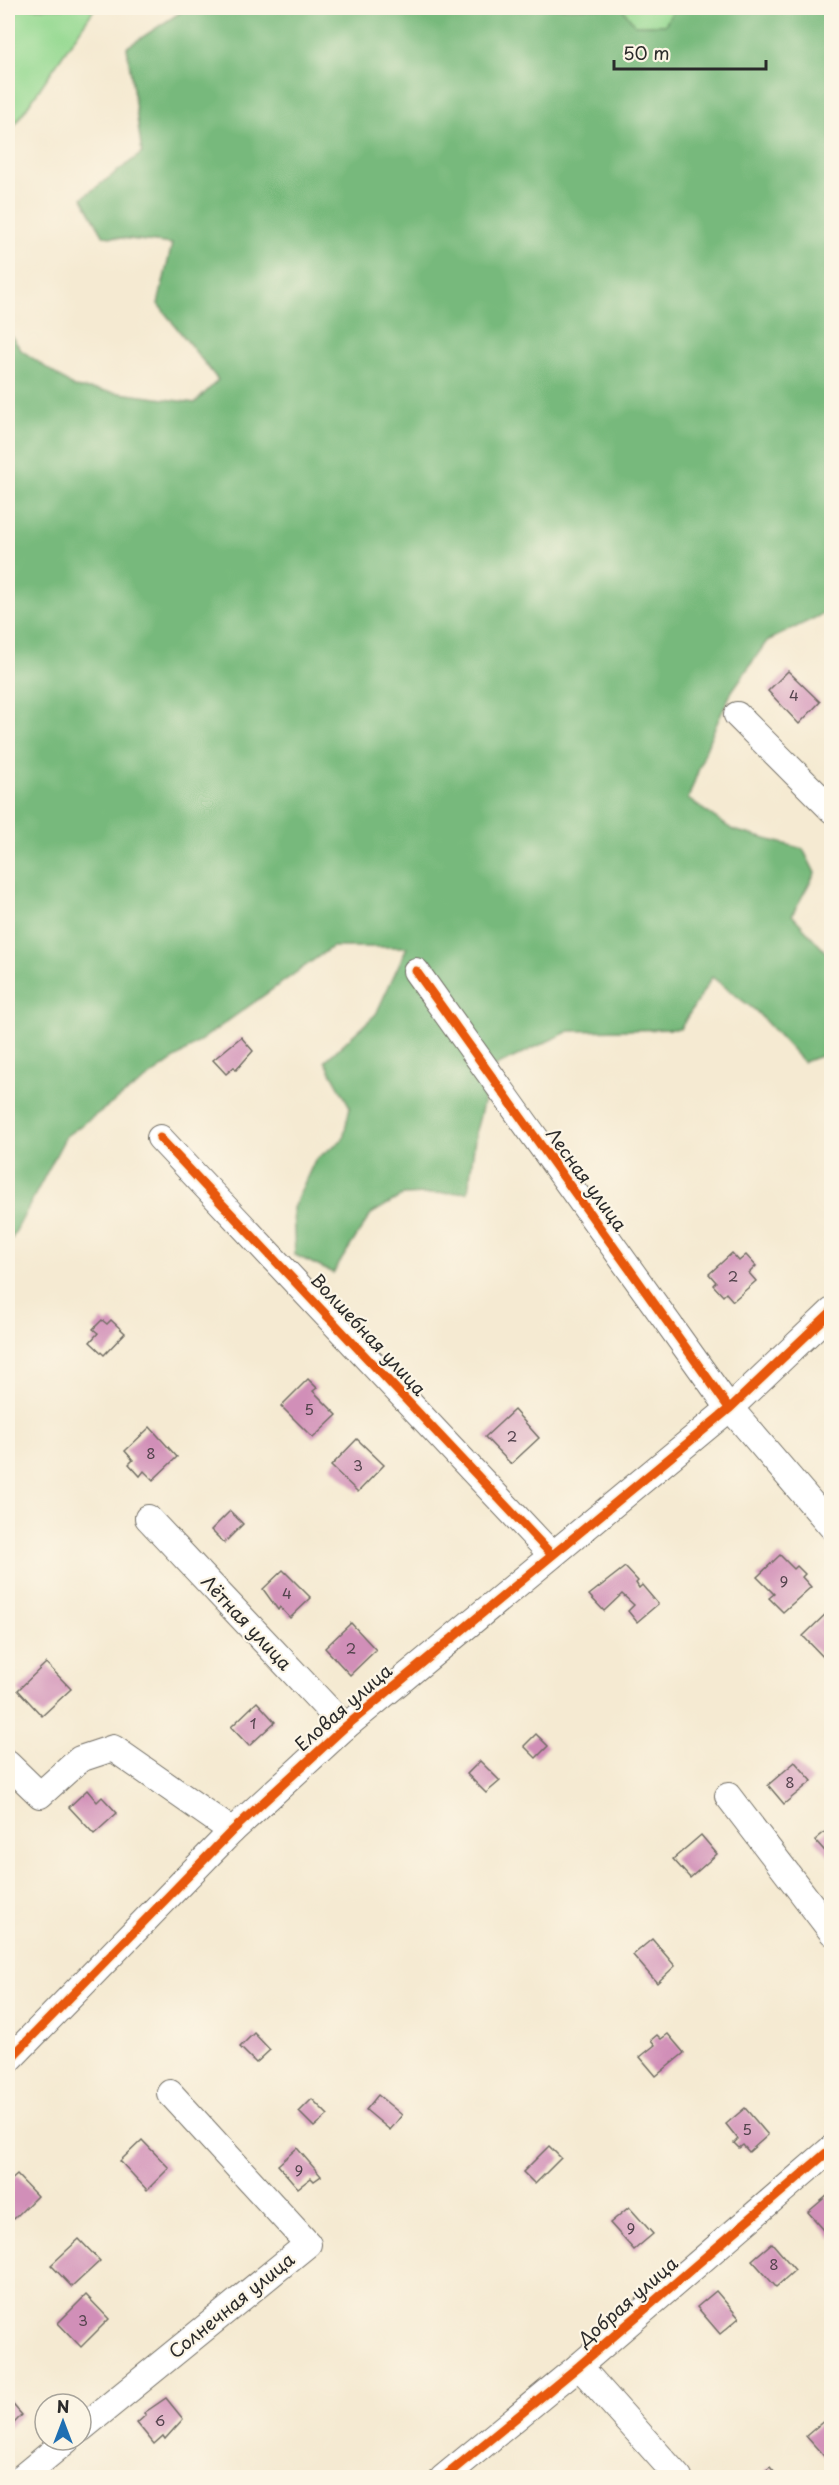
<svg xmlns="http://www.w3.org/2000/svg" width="839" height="2485" font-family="'Playpen Sans',sans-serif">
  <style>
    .green { fill: #94d991; stroke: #60825e; stroke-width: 1.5 }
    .forest { fill: #77b97b; stroke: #517253; stroke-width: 1.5 }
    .building { fill: #d18fb8 }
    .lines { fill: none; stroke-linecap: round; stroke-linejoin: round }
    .minor-casing { stroke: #726e65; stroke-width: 28 }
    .minor { stroke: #fff; stroke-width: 26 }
    .cycleway-casing { stroke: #fcf5e5; stroke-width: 13 }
    .cycleway { stroke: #e8590c; stroke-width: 9 }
    .labels { text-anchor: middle; stroke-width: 4.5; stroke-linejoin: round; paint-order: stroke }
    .number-label { font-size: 15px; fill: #54444e }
    .street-label { font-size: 18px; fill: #2b2b2b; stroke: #fcf5e5 }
  </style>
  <rect width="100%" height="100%" fill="#fcf5e5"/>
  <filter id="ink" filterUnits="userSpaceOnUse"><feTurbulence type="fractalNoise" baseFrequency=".0167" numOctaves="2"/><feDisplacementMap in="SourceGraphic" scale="12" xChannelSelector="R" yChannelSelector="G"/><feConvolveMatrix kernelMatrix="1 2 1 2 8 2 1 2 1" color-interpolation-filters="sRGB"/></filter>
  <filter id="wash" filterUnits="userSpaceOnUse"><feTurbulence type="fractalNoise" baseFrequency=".008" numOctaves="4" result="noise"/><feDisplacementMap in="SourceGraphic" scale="24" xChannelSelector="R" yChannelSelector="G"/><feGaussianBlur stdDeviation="1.35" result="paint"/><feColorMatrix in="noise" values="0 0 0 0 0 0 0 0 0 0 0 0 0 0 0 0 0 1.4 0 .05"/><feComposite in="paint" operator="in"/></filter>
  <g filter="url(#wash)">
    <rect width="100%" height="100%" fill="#f5ead2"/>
    <g class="green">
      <path d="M8,8H95L8,135Z"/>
      <path d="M622,8H675L665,25H635Z"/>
    </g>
    <path class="forest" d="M187,8H622L635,25H665L675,8H831V610L767,641L732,691L710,738L688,799L733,830L803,849L815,873L792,915L831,958V1053L803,1062L756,1011L712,977L680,1029L569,1031L492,1068L476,1131L468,1192L403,1195L371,1214L333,1273L295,1255L293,1208L315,1160L343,1139L350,1107L325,1061L376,1014L407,947H332L66,1136L8,1246V331L21,350L74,387L195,403L218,380L158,304L172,244L104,236L82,198L142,153L127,47Z"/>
    <g id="blocks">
      <g class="building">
        <path d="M788,671L820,702L799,724L768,691Z"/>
        <path d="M241,1037L253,1051L236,1070L234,1067L226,1074L213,1060Z"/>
        <path d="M732,1253L739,1261L746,1255L756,1266L749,1273L756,1281L733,1301L726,1293L723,1296L713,1285L716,1282L709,1274Z"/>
        <path d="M102,1320L107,1324L111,1320L125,1333L104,1355L90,1342L98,1333L93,1329Z"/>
        <path d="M308,1379L317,1388L313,1391L337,1415L313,1438L281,1406Z"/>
        <path d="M514,1410L539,1438L511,1464L485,1437Z"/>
        <path d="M150,1427L177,1457L153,1480L144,1471L140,1476L129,1464L133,1460L125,1451Z"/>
        <path d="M357,1439L384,1465L358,1492L331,1466Z"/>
        <path d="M230,1511L243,1524L224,1543L211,1530Z"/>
        <path d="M780,1555L794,1569L797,1566L805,1574L802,1577L811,1587L783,1612L769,1598L774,1594L757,1577Z"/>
        <path d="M625,1567L638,1581L636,1583L639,1588L642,1585L658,1604L637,1622L628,1611L634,1605L622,1594L604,1611L589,1595Z"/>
        <path d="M283,1570L311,1598L290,1618L280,1607L278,1610L263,1589Z"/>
        <path d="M832,1608V1661L829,1663L803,1636Z"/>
        <path d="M351,1623L376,1650L350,1675L325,1648Z"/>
        <path d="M46,1663L71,1689L42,1716L18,1690Z"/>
        <path d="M257,1702L275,1722L249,1746L231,1727Z"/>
        <path d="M536,1734L548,1746L536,1758L524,1746Z"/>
        <path d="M480,1761L500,1781L486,1793L467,1774Z"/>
        <path d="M795,1762L812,1781L784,1804L768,1785Z"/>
        <path d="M87,1790L97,1802L102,1797L117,1813L94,1834L69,1807Z"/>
        <path d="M832,1826V1859L815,1840Z"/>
        <path d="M701,1835L717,1854L690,1878L673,1859Z"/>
        <path d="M652,1939L675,1966L657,1983L633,1955Z"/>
        <path d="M254,2033L270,2050L256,2063L240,2047Z"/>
        <path d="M668,2034L684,2053L656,2076L640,2057L655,2045L651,2040L657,2035L661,2039Z"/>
        <path d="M378,2095L402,2115L390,2130L366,2110Z"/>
        <path d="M312,2099L328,2115L314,2127L299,2112Z"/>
        <path d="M745,2108L768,2135L749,2152L743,2145L739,2148L734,2143L738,2139L726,2124Z"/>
        <path d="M142,2140L169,2168L147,2190L120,2161Z"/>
        <path d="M549,2146L561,2158L535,2184L523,2172Z"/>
        <path d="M297,2148L321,2176L314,2181L311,2178L298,2188L278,2165Z"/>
        <path d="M17,2175L37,2196L14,2219L8,2212V2183Z"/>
        <path d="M828,2195L832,2200V2239L808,2212Z"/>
        <path d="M629,2207L653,2234L634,2250L610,2223Z"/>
        <path d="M79,2239L100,2261L72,2287L51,2265Z"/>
        <path d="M772,2243L795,2270L776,2287L752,2260Z"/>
        <path d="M716,2291L739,2318L720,2334L697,2307Z"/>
        <path d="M86,2295L109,2319L81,2347L58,2323Z"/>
        <path d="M166,2398L183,2419L165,2439L163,2436L154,2444L137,2423L146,2415L144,2413Z"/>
        <path d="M8,2399L22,2415L8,2429Z"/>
        <path d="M826,2419L832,2426L830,2463L806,2436Z"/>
        <path d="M770,2467L779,2478H757Z"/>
      </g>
    </g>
  </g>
  <g filter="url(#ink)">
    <use href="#blocks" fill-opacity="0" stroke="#726e65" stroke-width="1.5"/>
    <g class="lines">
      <defs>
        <g id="minor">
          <path d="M737,715L832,810"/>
          <path d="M416,971L729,1408"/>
          <path d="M160,1138L552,1555"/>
          <path d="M730,1408L832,1527"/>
          <path d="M148,1518L345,1727"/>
          <path d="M8,1764L40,1795L80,1759L113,1748L232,1831"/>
          <path d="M728,1796L832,1932"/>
          <path d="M8,2061L232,1831L345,1727L730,1408L832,1311"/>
          <path d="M579,2366L679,2478"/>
          <path d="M81,2429L308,2244L170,2093"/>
          <path d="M21,2478L67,2440"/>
          <path d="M443,2478L579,2366L832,2148"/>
        </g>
      </defs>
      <use href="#minor" class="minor-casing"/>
      <use href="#minor" class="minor"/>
      <defs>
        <g id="cycleway">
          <path d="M416,971L729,1408"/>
          <path d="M160,1138L552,1555"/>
          <path d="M8,2061L232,1831L345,1727L730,1408L832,1311"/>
          <path d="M443,2478L579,2366L832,2148"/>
        </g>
      </defs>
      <use href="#cycleway" class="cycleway-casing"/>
      <use href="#cycleway" class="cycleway"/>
    </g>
  </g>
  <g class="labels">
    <g class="number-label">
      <text x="794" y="701">4</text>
      <text x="733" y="1282">2</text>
      <text x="309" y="1415">5</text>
      <text x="512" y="1442">2</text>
      <text x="151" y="1459">8</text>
      <text x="358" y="1471">3</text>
      <text x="784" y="1587">9</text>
      <text x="287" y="1599">4</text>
      <text x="351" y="1654">2</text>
      <text x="253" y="1729">1</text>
      <text x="790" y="1788">8</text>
      <text x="747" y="2135">5</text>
      <text x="299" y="2176">9</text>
      <text x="631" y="2234">9</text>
      <text x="774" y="2270">8</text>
      <text x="83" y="2326">3</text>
      <text x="160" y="2426">6</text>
    </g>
    <g class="street-label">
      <text transform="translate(586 1180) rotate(54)" y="6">Лесная улица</text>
      <text transform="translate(368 1335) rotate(47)" y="6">Волшебная улица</text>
      <text transform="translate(246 1623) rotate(47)" y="6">Лётная улица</text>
      <text transform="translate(344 1708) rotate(-41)" y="6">Еловая улица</text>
      <text transform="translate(628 2302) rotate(-41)" y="6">Добрая улица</text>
      <text transform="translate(232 2306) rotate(-39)" y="6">Солнечная улица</text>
    </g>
  </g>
  <rect width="839" height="2485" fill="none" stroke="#fcf5e5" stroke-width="30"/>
  <g transform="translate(63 2422)"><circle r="28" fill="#fcf5e5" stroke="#a8a49b" stroke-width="1.5"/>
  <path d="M0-4.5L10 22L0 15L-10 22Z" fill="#1f6fb2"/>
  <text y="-9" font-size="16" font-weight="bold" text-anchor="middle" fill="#2b2b2b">N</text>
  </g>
  <path d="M614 60v9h152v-9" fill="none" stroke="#2b2b2b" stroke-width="3"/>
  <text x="623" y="60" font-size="18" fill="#2b2b2b" stroke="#fcf5e5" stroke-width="4.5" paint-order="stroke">50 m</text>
</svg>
